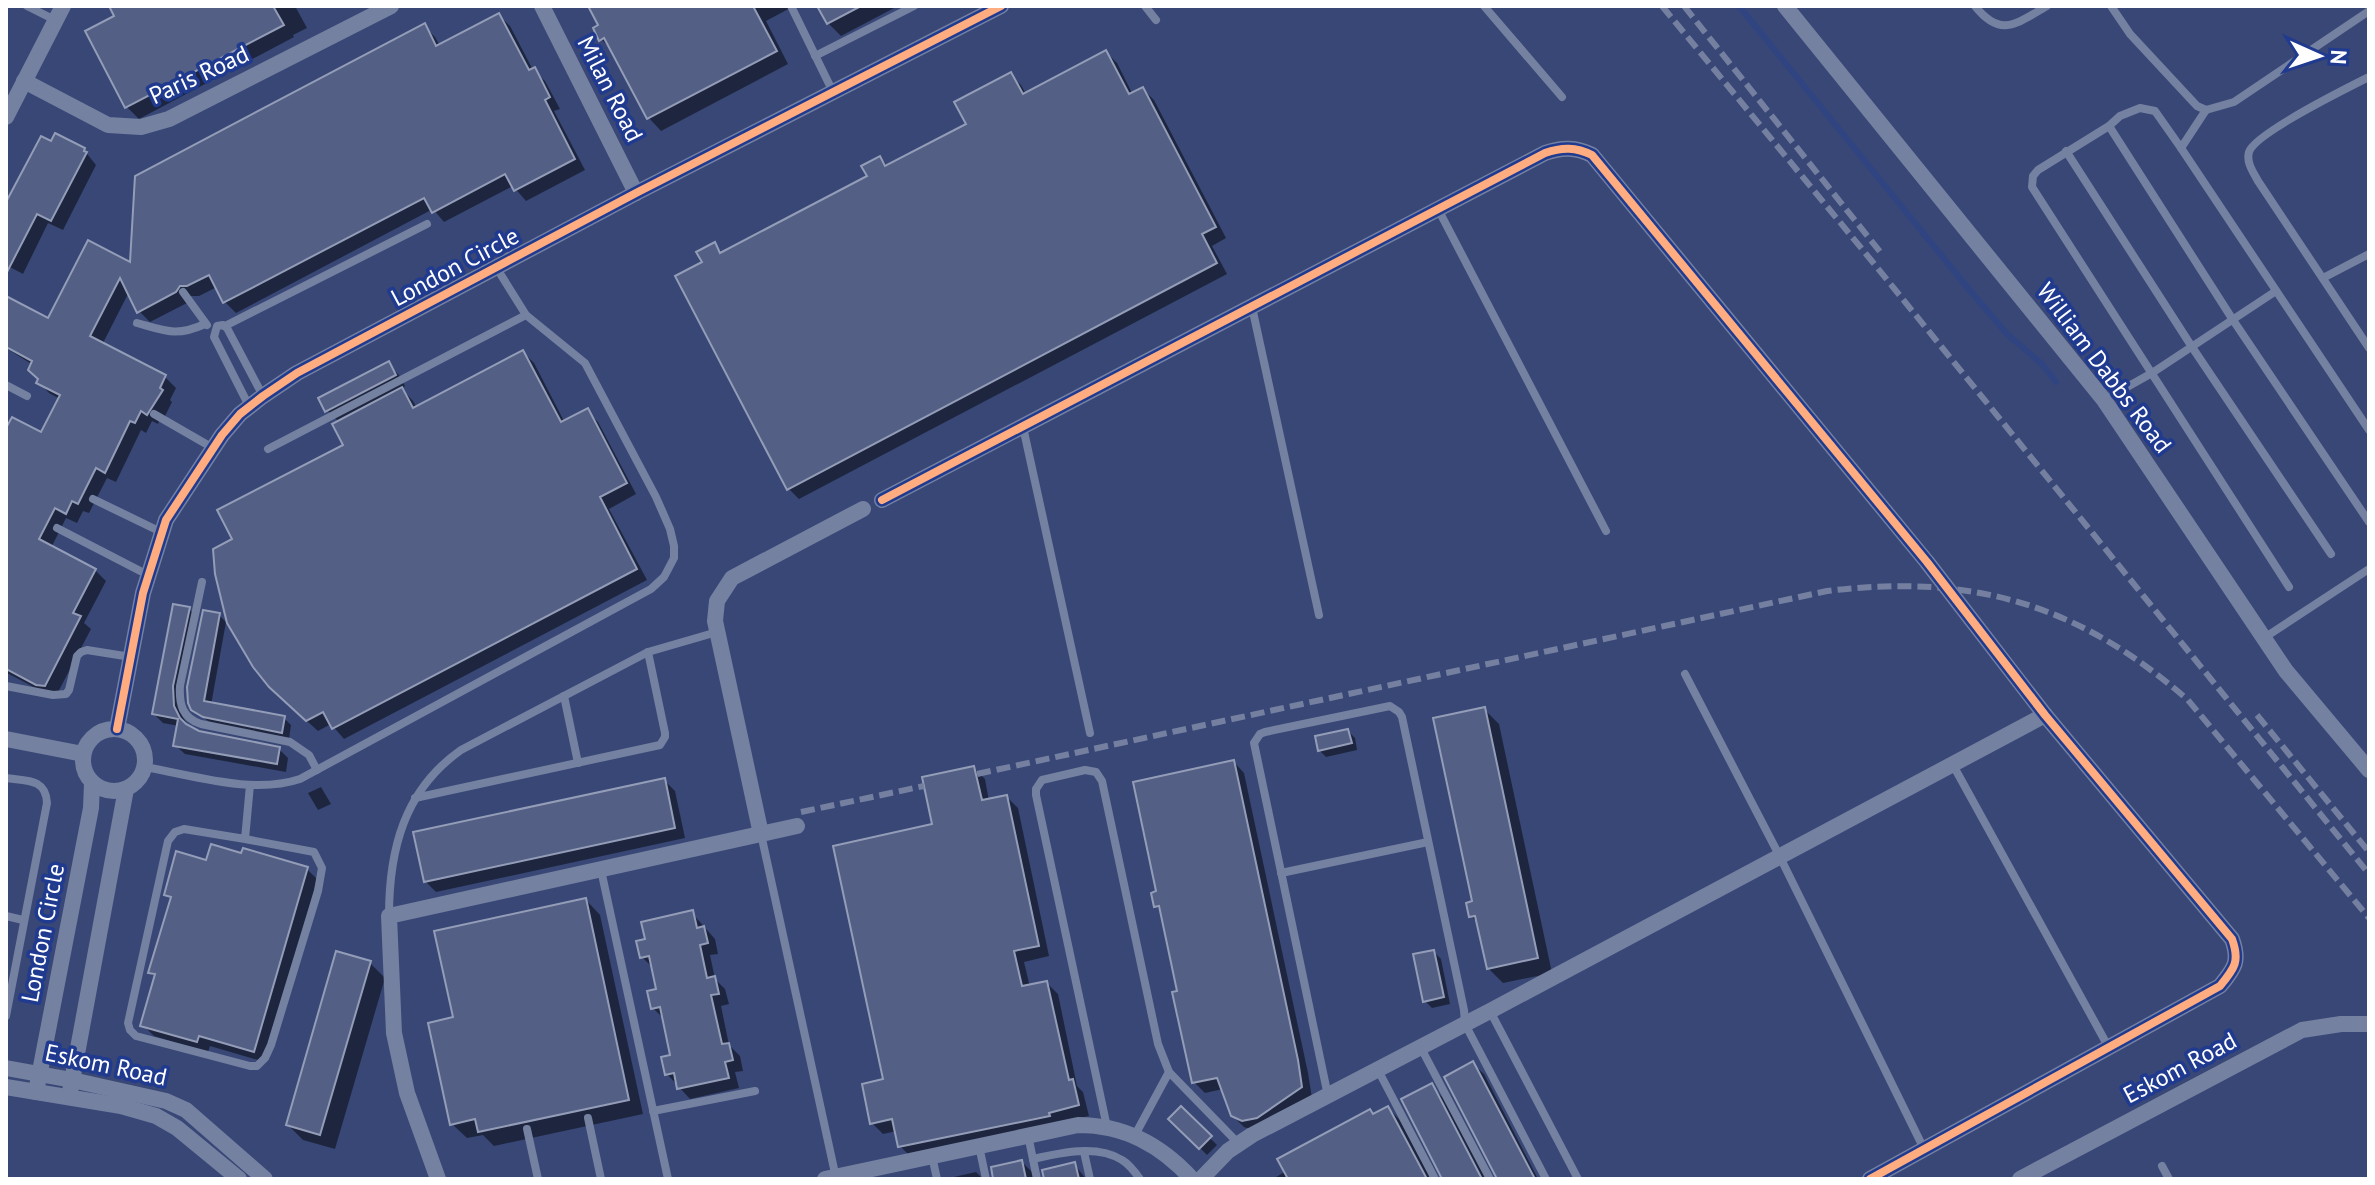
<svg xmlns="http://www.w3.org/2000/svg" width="2375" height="1185" font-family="'PT Sans',sans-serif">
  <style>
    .shadow { fill: #0007 }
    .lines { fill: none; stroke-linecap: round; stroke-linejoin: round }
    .stream { stroke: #314482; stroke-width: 6 }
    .building { fill: #535f84; stroke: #949db7; stroke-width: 2 }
    .service { stroke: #7581a1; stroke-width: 8 }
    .minor { stroke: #7581a1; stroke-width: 16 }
    .rail { stroke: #7580a1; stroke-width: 6; stroke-dasharray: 14 6; stroke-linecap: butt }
    .cycleway-casing { stroke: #1f3a8f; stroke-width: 13 }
    .cycleway { stroke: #ffac80; stroke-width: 8 }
    .labels { text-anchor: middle; stroke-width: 7; stroke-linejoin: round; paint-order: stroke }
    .street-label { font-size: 24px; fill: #fff; stroke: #1f3a8f }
  </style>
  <rect width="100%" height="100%" fill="#384776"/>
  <g class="shadow">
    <path d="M111,6H295L307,28L293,35L294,37L139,119L127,107L117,17Z"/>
    <path d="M590,6H794L766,21L788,64L661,131L649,118L615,53L601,39V26Z"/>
    <path d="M820,6H898L841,36L828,23Z"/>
    <path d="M499,15L510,26L533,70L545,81L560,109L554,111L585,170L526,201L513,186L444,222L433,209L236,313L225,302L217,287L199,296H191L187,303L150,322L139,311L129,292L103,343L165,377L176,388L170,400L172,402L164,418L159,421L158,424L152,421L146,433L141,430L116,482L107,478L89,513L83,511L77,523L66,518L51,548L95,570L106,581L84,623L91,629L56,696L49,695L7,673L6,675V433L42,435L60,399L49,393L39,382L40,379L33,365L6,348V298L49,320L132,265L424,26L435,37L440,46Z"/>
    <path d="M1106,52L1117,63L1133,95L1143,89L1154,100L1226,238L1212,246L1227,274L799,499L788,488L704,263L714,244L723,253L869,177L880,158L888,166L968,124L1010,74L1021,85L1026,94Z"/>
    <path d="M84,150L96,165L63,230L48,223L23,274L6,265V207Z"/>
    <path d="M523,352L534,363L565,423L587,411L598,422L636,494L609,509L647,580L344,739L331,724L318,731L288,704L235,539L345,445L339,422L327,410L388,364L399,375L405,386L401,388L413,401L417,408Z"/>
    <path d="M189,609L198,618L182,696L183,717L188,727L199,733L279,749L288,758L286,772L185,754L175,745L179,726L163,723L154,714Z"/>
    <path d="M219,615L226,622L211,705L284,718L291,725L289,739L212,724L193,709Z"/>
    <path d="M1484,709L1499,724L1552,973L1503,983L1488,968L1479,924L1471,916L1475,903Z"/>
    <path d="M1348,731L1355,738L1357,750L1326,757L1319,750Z"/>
    <path d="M1234,762L1244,773L1308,1073L1312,1098L1255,1131L1244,1127L1232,1115L1223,1089L1205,1093L1194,1082L1180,992L1163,913L1156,906L1159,893Z"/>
    <path d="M974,768L985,779L989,801L1007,797L1018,808L1049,956L1024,962L1030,987L1047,983L1058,994L1077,1086L1083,1092L1089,1116L911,1157L900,1146L897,1131L883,1134L872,1123L886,1081L935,826Z"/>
    <path d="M664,780L675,791L685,838L436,892L425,881Z"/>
    <path d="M321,787L331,804L318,810L308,793Z"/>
    <path d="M306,868L317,879L265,1062L210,1046L208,1052L154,1036L143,1025L156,977L151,972L172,900L166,894Z"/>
    <path d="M586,900L600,915L643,1114L494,1146L483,1135L467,1138L452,1124L455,1019Z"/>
    <path d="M692,913L715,939L718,954L710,955L715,979L725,989L729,1004L721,1006L729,1045L740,1056L743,1071L735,1072L739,1088L690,1099L667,1074L672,1057L664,1019L653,1008L658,990L653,968L642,957L647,940Z"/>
    <path d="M1434,952L1441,959L1450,1004L1432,1008L1425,1001Z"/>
    <path d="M370,963L385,978L335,1149L303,1140L288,1125Z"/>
    <path d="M1473,1064L1484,1074L1538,1179H1499Z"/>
    <path d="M1431,1086L1442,1097L1486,1179H1444Z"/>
    <path d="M1388,1108L1399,1119L1431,1179H1273Z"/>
    <path d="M1181,1109L1217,1145L1207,1155L1171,1119Z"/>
    <path d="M1022,1162L1033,1173L1034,1179H995Z"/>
    <path d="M1075,1165L1086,1179H1045Z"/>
    <path d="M976,1172L983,1179H945Z"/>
  </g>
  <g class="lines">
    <path class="stream" d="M1739,6L1967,287L2007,334L2042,364L2056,382"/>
  </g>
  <g class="building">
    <path d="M109,6H273L284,25L125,108L85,31L114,16Z"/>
    <path d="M588,6H753L777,51L647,119L604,38L599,41L593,28L598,25Z"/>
    <path d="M817,6H861L827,24Z"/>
    <path d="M499,13L529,70L535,67L550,97L545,100L575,159L514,191L505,174L432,213L424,198L223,303L209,275L187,286H180L176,292L137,313L120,278L90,336L166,375L160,388L163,390L147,415L141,411L135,423L130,421L105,473L96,468L78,504L72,501L66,514L55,508L39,539L96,569L73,613L81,616L45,686L36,685L6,669V428L12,417L41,432L60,395L36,383L38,379L28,370L32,361L6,347V296L48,318L88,240L130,262L135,176L425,23L436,46Z"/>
    <path d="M1106,50L1129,94L1143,87L1216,227L1202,234L1217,263L787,490L675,276L702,262L696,252L715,242L720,253L867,176L861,166L880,156L885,166L966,124L954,102L1011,72L1023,94Z"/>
    <path d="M55,133L85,148L84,151L87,152L51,221L37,214L6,274V202L41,136L51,141Z"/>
    <path d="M523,350L561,422L588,408L627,483L600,497L637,569L332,729L323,712L306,721L269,687L253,667L227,623L215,574L213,549L232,539L217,510L343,445L332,424L402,387L413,408Z"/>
    <path d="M389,361L396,375L325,412L318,398Z"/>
    <path d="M173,604L190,607L173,686L174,706L180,718L186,724L199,731L280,747L277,764L173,746L178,719L152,714Z"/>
    <path d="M203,610L220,613L204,701L285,716L282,733L203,717L191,710L188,703L187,687Z"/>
    <path d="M1485,707L1538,958L1487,969L1475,916L1469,917L1466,903L1472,901L1433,718Z"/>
    <path d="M1348,729L1352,743L1318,751L1315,736Z"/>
    <path d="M1234,760L1298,1060L1302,1087L1257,1118L1242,1121L1231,1116L1217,1078L1192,1083L1172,992L1177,991L1159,906L1154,907L1151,893L1156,891L1133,782Z"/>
    <path d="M974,766L982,800L1007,795L1039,946L1014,951L1022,986L1047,981L1069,1080L1073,1079L1079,1105L1049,1113L1050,1116L898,1147L892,1119L870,1124L862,1084L883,1079L833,846L932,824L922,777Z"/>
    <path d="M665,778L675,828L424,882L413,832Z"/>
    <path d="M211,844L241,853L243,848L308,867L254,1052L199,1036L197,1042L140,1026L155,974L148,973L171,897L164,895L176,851L206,860Z"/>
    <path d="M586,898L629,1100L478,1132L475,1119L450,1125L428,1023L453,1017L434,931Z"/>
    <path d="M693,910L697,928L704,926L708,943L700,945L707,978L715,976L719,994L711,995L722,1044L729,1043L733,1060L725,1062L729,1078L677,1089L674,1073L665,1075L661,1057L670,1055L660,1007L651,1009L647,991L656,989L649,956L640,958L636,941L645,939L641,922Z"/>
    <path d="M1434,950L1444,997L1423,1002L1413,954Z"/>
    <path d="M336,951L371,961L320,1135L286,1125Z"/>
    <path d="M1473,1061L1535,1179H1497L1444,1077Z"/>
    <path d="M1432,1083L1482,1179H1442L1401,1099Z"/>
    <path d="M1181,1106L1212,1136L1199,1149L1168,1119Z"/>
    <path d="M1388,1106L1427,1179H1288L1277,1159L1370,1109L1373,1114Z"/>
    <path d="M1022,1160L1026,1179H993L991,1167Z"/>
    <path d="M1075,1162L1079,1179H1044L1042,1170Z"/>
  </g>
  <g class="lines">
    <g class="service">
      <path d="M27,6L55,20"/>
      <path d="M791,6L833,92"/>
      <path d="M1145,6L1156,20"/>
      <path d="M1484,6L1562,97"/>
      <path d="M1975,6C2001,39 2017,23 2047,6"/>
      <path d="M2111,6L2130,34L2197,106L2206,110L2234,102L2369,11"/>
      <path d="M815,56L914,6"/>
      <path d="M2369,77C2349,87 2254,134 2249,152C2246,162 2253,172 2258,181L2369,348"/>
      <path d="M2206,110L2181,148L2369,430"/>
      <path d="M2109,126L2233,320L2369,522"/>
      <path d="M2181,148L2155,111L2140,108L2120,116L2109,126L2038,170L2033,176L2032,187L2289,587"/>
      <path d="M2066,151L2192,347L2331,554"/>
      <path d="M1438,209L1606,531"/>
      <path d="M496,267L526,315"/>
      <path d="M2323,278L2369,254"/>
      <path d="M183,292L207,325"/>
      <path d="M1252,307L1319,615"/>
      <path d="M137,323C166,331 176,337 205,324"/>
      <path d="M225,326L427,224"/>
      <path d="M6,385L27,396"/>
      <path d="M2104,400L2152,373L2276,291"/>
      <path d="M249,406L214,337L217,326L223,325L227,328L263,396"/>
      <path d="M154,414L213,448"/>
      <path d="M1023,427L1090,733"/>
      <path d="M93,499L161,532"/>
      <path d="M57,528L148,575"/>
      <path d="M202,582L180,686C179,704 182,718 201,724L290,742L309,755L317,770"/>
      <path d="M2264,638L2369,569"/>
      <path d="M1685,674L1780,857L1924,1149"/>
      <path d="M6,686L53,695L66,694L69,690L77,656L81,652L87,650L131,657"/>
      <path d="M564,696L578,763"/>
      <path d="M1953,765L2109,1048"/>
      <path d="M144,767C193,775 252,795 300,779L651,589L664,577L674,558V546L670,529L656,497L585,363L526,315L268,449"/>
      <path d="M6,778C26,781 46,778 47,803L6,1016"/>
      <path d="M415,798L660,745L665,737V733L648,652"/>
      <path d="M761,834L836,1178"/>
      <path d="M245,839L184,829L175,832L168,841L128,1023L130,1030L136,1036L250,1066H257L265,1058L271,1045L318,891L322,868L314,852L245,839L250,785"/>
      <path d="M601,870L668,1179"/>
      <path d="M1281,873L1428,842"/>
      <path d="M6,916L23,920"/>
      <path d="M389,916C389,850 404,790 461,750L648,652L717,632"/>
      <path d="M1490,1011L1578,1179"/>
      <path d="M1421,1048L1490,1179"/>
      <path d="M1378,1070L1435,1179"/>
      <path d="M1328,1096L1254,743L1260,734L1265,732L1390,706L1399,712L1402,717L1464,1010L1465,1024L1546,1179"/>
      <path d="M653,1111L755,1091"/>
      <path d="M588,1118L601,1179"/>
      <path d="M1107,1127L1036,795V789L1042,780L1085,770L1096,772L1102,781L1158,1044L1169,1072L1238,1143"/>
      <path d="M527,1129L538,1179"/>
      <path d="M1028,1135L1037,1179"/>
      <path d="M1135,1135L1169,1072"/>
      <path d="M979,1146L986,1179"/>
      <path d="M1084,1152L1090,1179"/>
      <path d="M932,1156L937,1179"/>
      <path d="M1033,1159C1059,1153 1097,1144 1122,1160C1129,1164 1135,1172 1140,1179"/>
      <path d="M2162,1166L2169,1179"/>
    </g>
    <g class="minor">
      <path d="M542,6L636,193"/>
      <path d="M1785,6L2104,400L2286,671L2369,770"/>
      <path d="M24,81L108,125L141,127L169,119L391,6"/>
      <path d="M6,117L63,6"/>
      <path d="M882,500L1545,153C1562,147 1576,147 1592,155L1927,562L2045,715L2232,939C2240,961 2235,968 2220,986L1870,1179"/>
      <path d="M117,729L143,593L166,520L222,435L240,414L263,396L297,373L636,193L1001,6"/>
      <circle cx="114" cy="760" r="31"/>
      <path d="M6,739L83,754"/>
      <path d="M761,834L715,621L717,601L732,578L863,509"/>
      <path d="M6,1068L72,1080L166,1101L186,1110L265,1179"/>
      <path d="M6,1087L121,1106L156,1116L177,1128L239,1179"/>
      <path d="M36,1092L91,808L92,783"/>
      <path d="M69,1097L126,789"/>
      <path d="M438,1179L407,1093L394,1033L389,916L797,826"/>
      <path d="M825,1179L1078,1125C1125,1125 1161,1145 1192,1179"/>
      <path d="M1201,1179L1228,1151L1252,1135L1490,1011L2045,715"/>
      <path d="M2020,1179L2302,1030L2341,1024H2369"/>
    </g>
    <g class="rail">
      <path d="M1662,6L1871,260L2369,874"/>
      <path d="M1684,6L1881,253"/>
      <path d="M2257,715L2369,852"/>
      <path d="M977,774L1827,591C1972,573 2078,604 2188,700L2369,918"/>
      <path d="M801,812L924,786"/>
    </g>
    <defs>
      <g id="cycleway">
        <path d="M882,500L1545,153C1562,147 1576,147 1592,155L1927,562L2045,715L2232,939C2240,961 2235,968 2220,986L1870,1179"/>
        <path d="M117,729L143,593L166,520L222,435L240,414L263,396L297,373L636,193L1001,6"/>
      </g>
    </defs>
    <use href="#cycleway" class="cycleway-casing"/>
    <use href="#cycleway" class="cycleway"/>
  </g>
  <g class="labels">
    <g class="street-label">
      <text transform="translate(199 75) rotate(-25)" y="8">Paris Road</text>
      <text transform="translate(610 89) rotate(63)" y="8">Milan Road</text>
      <text transform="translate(455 267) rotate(-28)" y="8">London Circle</text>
      <text transform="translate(2104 368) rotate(53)" y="8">William Dabbs Road</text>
      <text transform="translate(43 933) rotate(-79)" y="8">London Circle</text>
      <text transform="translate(106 1065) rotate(12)" y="8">Eskom Road</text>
      <text transform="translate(2180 1068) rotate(-28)" y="8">Eskom Road</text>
    </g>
  </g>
  <rect width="2375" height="1185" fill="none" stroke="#ffffff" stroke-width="16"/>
  <g transform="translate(2319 56) rotate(93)" stroke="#1f3a8f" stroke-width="6" paint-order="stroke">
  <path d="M0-6L14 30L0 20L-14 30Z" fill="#ffffff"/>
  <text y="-12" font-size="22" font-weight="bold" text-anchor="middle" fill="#ffffff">N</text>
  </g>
</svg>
